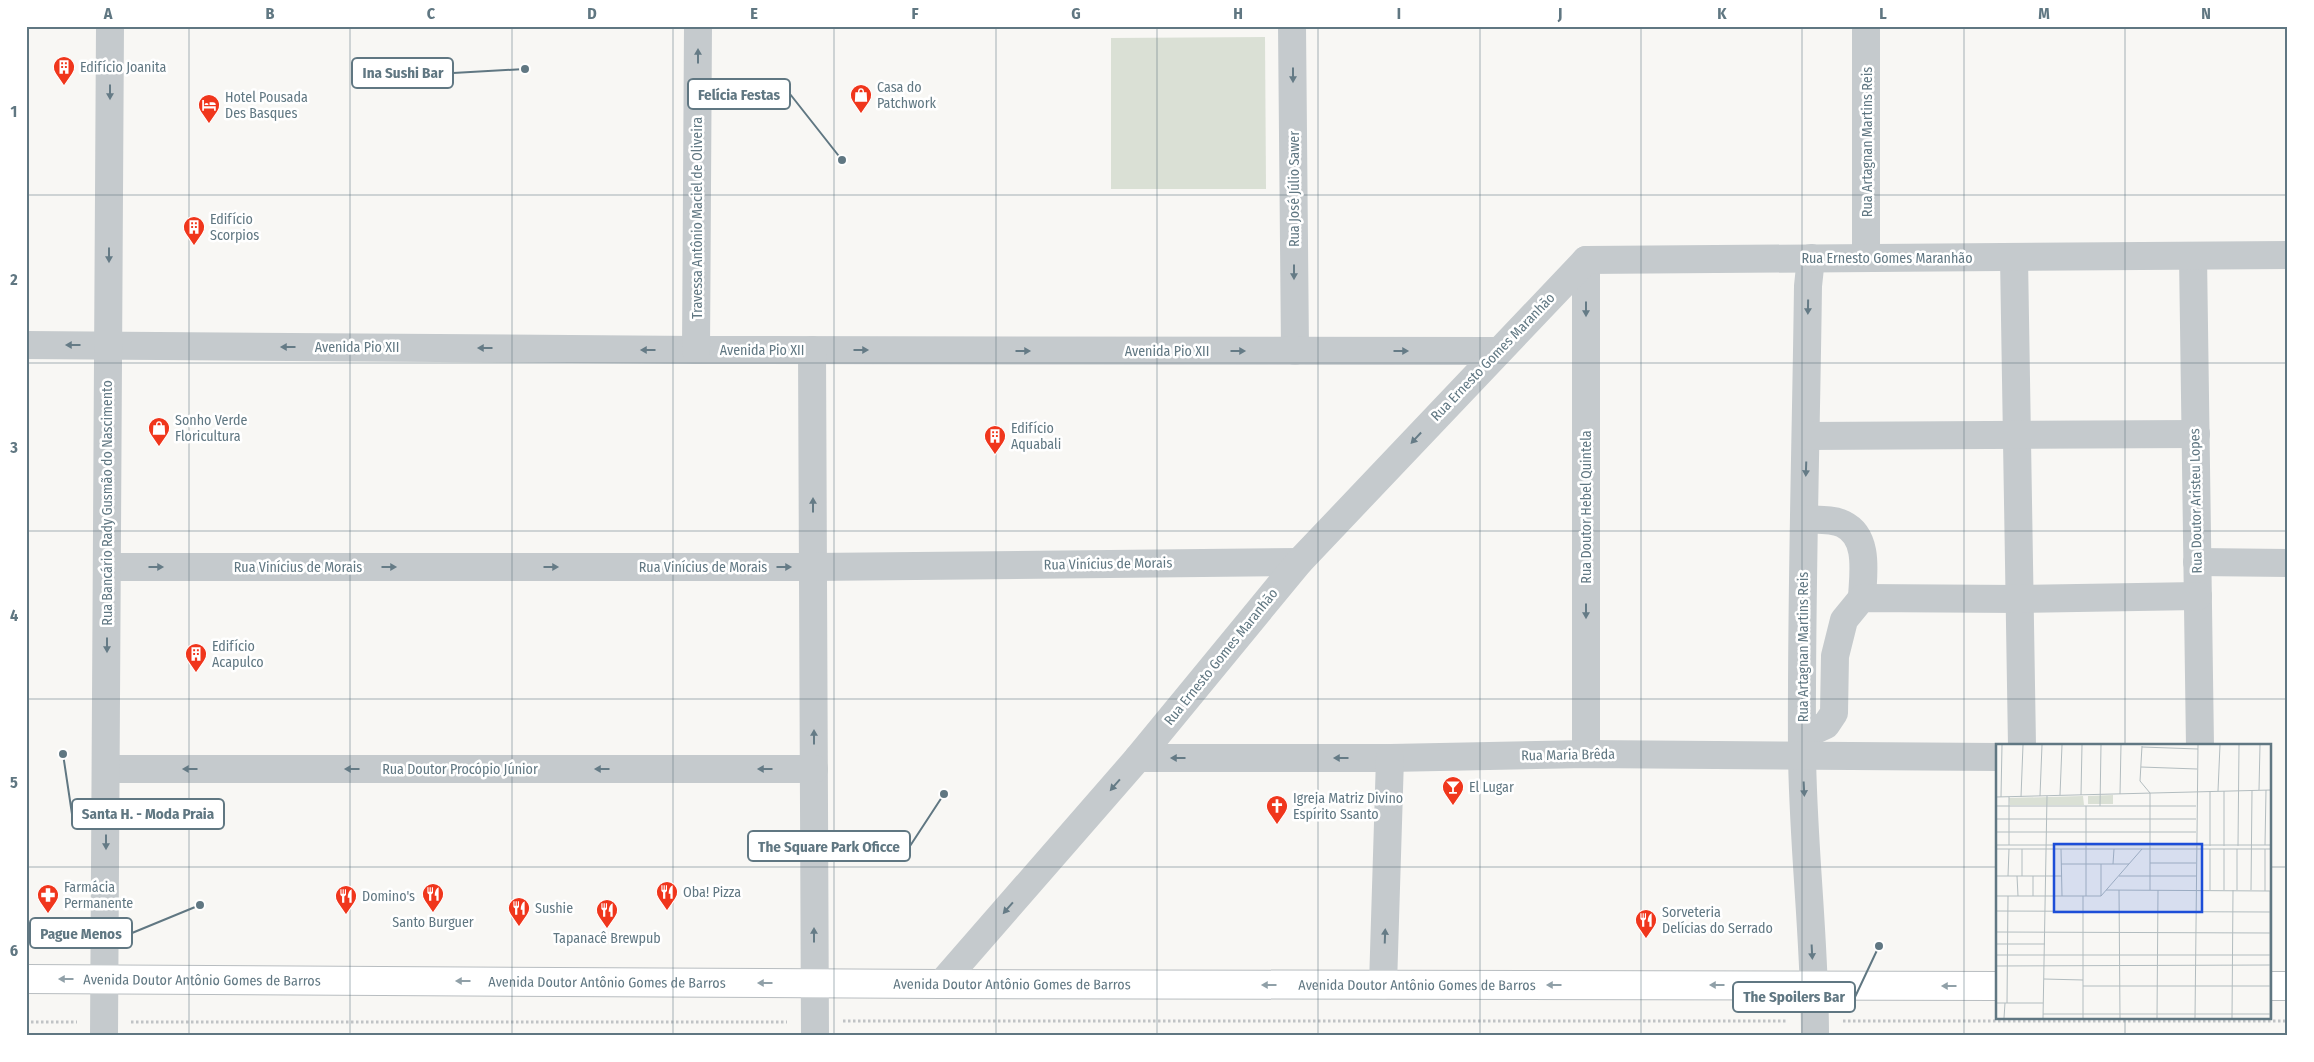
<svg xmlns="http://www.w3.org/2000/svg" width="2314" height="1062" font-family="'Fira Sans Condensed',sans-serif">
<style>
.green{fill:#dae0d5}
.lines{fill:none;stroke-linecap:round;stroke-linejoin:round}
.major-casing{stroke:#b8bdc0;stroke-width:30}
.path{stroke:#c0c3c5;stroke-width:3;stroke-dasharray:2.5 2.5;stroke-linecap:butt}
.minor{stroke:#c5cacd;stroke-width:28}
.major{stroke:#fff;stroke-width:28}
.oneway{fill:#657b86}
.oneway2{fill:#90a0a8}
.grid{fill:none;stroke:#607782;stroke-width:1;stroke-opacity:0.55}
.labels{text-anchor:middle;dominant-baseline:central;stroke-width:5;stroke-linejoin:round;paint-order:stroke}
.poi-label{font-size:14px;fill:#607782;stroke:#fff;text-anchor:start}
.street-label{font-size:14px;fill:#607782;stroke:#fff}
.inset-road{fill:none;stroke:#b2bcbf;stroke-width:1}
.view{fill:#1d4ed8;fill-opacity:0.15;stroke:#1d4ed8;stroke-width:2.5}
.inset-edge{fill:none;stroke:#607782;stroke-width:2.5}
.leader{fill:none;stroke:#607782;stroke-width:2}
.callout-dot{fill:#607782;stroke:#fff;stroke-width:2}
.callout{fill:#fff;stroke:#607782;stroke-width:2}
.callout-label{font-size:15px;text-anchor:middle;font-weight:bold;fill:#607782}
.neatline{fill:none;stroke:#607782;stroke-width:2}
.grid-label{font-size:16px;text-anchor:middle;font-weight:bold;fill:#607782}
</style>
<rect width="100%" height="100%" fill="#f8f7f4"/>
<polygon class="green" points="1265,37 1266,189 1111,189 1111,38"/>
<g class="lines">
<g class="major-casing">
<g id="major">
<path id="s1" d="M26,979L941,984L1998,986"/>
<polyline points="2270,986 2288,986"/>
</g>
</g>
<g class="path">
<polyline points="843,1021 1787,1021"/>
<polyline points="1843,1021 2288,1021"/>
<polyline points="26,1022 77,1022"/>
<polyline points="131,1022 787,1022"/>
</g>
<g class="minor">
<polyline points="1292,26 1295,351"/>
<polyline points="2193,256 2200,746"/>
<polyline points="2014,257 2022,746"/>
<path d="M1811,258L1808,286C1806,442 1801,597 1802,753C1803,848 1815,941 1815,1036"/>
<polyline points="1866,258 1866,26"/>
<polyline points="1586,260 1586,754"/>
<polyline points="26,345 696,350 1497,351"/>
<polyline points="696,350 698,26"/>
<polyline points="812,350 815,1036"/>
<polyline points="1807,436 2196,434"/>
<path d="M1804,519C1815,520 1833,519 1843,524C1870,537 1863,574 1862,598"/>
<polyline points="2197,562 2288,563"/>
<polyline points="107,567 813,567 1299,562"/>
<polyline points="1802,736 1826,725 1834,713 1835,656 1844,620 1862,598 2020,599 2198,596"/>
<polyline points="1138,758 1390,758 1586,754 1998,757"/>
<polyline points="106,769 814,769"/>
<polyline points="941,984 1138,758 1299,562 1586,260 2288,255"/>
<polyline points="1383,985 1390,758"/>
<polyline points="104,1036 110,26"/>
</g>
<use href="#major" class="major"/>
</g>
<defs><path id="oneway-solid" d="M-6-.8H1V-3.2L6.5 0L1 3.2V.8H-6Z" transform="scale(1.25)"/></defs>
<g class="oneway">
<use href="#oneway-solid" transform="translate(698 56) rotate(-90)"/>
<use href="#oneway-solid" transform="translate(1293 75) rotate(90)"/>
<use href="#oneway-solid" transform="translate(110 92) rotate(90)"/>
<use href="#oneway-solid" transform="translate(109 255) rotate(90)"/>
<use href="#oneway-solid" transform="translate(1294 272) rotate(90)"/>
<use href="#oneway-solid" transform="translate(1808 307) rotate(91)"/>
<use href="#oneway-solid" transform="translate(1586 309) rotate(90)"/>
<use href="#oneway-solid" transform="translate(73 345) rotate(-180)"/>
<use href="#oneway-solid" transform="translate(288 347) rotate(-180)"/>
<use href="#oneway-solid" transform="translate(485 348) rotate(-180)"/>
<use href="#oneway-solid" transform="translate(648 350) rotate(-180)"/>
<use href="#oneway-solid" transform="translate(861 350)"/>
<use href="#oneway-solid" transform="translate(1023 351)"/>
<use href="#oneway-solid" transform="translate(1238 351)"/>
<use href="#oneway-solid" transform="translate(1401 351)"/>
<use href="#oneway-solid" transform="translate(1416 438) rotate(133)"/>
<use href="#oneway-solid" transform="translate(1806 469) rotate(92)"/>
<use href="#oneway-solid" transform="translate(813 505) rotate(-90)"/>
<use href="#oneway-solid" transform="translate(156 567)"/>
<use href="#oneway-solid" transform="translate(389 567)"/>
<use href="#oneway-solid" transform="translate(551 567)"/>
<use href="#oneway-solid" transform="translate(784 567)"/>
<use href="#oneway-solid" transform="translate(1586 611) rotate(90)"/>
<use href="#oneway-solid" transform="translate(107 645) rotate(90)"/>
<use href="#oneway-solid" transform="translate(814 737) rotate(-90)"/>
<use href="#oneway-solid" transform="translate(1178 758) rotate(180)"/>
<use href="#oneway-solid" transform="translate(1341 758) rotate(180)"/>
<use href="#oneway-solid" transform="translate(190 769) rotate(180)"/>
<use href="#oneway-solid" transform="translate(352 769) rotate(180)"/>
<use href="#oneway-solid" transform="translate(602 769) rotate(180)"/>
<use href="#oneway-solid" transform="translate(765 769) rotate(180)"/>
<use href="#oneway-solid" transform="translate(1115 785) rotate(131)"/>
<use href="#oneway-solid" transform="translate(1804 789) rotate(87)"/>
<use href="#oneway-solid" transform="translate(106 842) rotate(90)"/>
<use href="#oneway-solid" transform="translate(1008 908) rotate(131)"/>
<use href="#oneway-solid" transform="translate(814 935) rotate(-90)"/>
<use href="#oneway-solid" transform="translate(1385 936) rotate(-88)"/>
<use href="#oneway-solid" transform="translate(1812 952) rotate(87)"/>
</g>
<g class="oneway2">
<use href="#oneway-solid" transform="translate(66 979) rotate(180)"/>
<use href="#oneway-solid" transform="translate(463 981) rotate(-180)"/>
<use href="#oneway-solid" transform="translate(765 983) rotate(-180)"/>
<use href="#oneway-solid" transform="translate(1269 985) rotate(-180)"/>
<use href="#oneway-solid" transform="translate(1554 985) rotate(-180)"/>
<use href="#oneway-solid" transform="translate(1717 985) rotate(-180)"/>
<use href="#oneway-solid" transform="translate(1949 986) rotate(-180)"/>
</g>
<path class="grid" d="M189,26V1036M350,26V1036M512,26V1036M673,26V1036M834,26V1036M996,26V1036M1157,26V1036M1318,26V1036M1480,26V1036M1641,26V1036M1802,26V1036M1964,26V1036M2125,26V746M26,195H2288M26,363H2288M26,531H2288M26,699H2288M26,867H1998M2270,867H2288M2125,1018V1036"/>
<defs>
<g id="building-pin" transform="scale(1.125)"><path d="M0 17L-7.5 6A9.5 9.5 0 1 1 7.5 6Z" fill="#f0361c" stroke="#fff"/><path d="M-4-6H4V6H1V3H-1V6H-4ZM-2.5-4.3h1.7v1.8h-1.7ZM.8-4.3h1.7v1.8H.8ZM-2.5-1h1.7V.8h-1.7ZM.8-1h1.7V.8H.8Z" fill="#fff"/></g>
<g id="shop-pin" transform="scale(1.125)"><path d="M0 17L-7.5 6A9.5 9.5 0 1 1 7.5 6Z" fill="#f0361c" stroke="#fff"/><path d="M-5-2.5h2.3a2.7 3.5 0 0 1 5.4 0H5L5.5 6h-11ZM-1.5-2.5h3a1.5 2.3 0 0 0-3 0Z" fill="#fff"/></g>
<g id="hotel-pin" transform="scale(1.125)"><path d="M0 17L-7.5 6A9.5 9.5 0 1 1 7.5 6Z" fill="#f0361c" stroke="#fff"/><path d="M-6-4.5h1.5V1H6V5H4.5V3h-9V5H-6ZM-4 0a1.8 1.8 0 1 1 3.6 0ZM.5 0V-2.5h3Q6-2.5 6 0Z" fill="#fff"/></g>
<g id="bar-pin" transform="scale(1.125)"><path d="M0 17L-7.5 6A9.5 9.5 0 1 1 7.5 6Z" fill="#f0361c" stroke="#fff"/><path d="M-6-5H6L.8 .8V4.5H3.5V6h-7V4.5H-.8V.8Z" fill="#fff"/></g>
<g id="church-pin" transform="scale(1.125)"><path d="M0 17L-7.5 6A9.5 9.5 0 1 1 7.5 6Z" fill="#f0361c" stroke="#fff"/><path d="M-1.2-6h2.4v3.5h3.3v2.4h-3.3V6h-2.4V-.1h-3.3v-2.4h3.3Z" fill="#fff"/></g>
<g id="restaurant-pin" transform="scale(1.125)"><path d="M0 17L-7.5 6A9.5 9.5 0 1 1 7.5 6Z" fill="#f0361c" stroke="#fff"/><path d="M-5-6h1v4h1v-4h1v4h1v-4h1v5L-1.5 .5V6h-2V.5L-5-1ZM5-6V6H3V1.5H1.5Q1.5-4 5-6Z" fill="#fff"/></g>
<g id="pharmacy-pin" transform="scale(1.125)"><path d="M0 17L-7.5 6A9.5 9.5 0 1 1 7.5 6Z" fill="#f0361c" stroke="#fff"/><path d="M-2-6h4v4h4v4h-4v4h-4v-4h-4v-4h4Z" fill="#fff"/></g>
</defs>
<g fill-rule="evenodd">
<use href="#building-pin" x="64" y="67"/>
<use href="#shop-pin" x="861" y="95"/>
<use href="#hotel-pin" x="209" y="105"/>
<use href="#building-pin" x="194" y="227"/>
<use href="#shop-pin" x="159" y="428"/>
<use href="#building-pin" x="995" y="436"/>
<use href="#building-pin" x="196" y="654"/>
<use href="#bar-pin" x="1453" y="787"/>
<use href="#church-pin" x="1277" y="806"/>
<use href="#restaurant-pin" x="667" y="892"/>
<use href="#restaurant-pin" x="433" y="894"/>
<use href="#pharmacy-pin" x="48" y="895"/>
<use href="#restaurant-pin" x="346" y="896"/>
<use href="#restaurant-pin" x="519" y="908"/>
<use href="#restaurant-pin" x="607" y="910"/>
<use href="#restaurant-pin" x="1646" y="920"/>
</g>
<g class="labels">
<g class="poi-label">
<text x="80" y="67">Edifício Joanita</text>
<text x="877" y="87">Casa do<tspan x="877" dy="16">Patchwork</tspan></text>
<text x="225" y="97">Hotel Pousada<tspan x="225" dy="16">Des Basques</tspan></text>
<text x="210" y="219">Edifício<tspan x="210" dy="16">Scorpios</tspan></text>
<text x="175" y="420">Sonho Verde<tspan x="175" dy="16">Floricultura</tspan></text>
<text x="1011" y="428">Edifício<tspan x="1011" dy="16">Aquabali</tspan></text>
<text x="212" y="646">Edifício<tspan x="212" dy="16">Acapulco</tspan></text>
<text x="1469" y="787">El Lugar</text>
<text x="1293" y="798">Igreja Matriz Divino<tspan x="1293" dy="16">Espírito Ssanto</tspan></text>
<text x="64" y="887">Farmácia<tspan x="64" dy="16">Permanente</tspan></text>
<text x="683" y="892">Oba! Pizza</text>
<text x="362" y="896">Domino's</text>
<text x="535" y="908">Sushie</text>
<text x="1662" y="912">Sorveteria<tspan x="1662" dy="16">Delícias do Serrado</tspan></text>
<text x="433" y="922" text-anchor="middle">Santo Burguer</text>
<text x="607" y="938" text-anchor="middle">Tapanacê Brewpub</text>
</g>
<g class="street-label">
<text transform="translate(1867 142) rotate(-90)">Rua Artagnan Martins Reis</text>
<text transform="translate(1294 189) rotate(-90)">Rua José Júlio Sawer</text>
<text transform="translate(697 218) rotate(-90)">Travessa Antônio Maciel de Oliveira</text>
<text x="1887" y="258">Rua Ernesto Gomes Maranhão</text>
<text x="357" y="347">Avenida Pio XII</text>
<text x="762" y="350">Avenida Pio XII</text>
<text x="1167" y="351">Avenida Pio XII</text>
<text transform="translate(1493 357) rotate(-46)">Rua Ernesto Gomes Maranhão</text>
<text transform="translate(2196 501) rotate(-91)">Rua Doutor Aristeu Lopes</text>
<text transform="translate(107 503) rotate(-90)">Rua Bancário Rady Gusmão do Nascimento</text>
<text transform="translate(1586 507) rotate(-90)">Rua Doutor Hebel Quintela</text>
<text transform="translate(1108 564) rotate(-1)">Rua Vinícius de Morais</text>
<text x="298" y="567">Rua Vinícius de Morais</text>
<text x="703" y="567">Rua Vinícius de Morais</text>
<text transform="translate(1803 647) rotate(-90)">Rua Artagnan Martins Reis</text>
<text transform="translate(1221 657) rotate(-51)">Rua Ernesto Gomes Maranhão</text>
<text transform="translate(1568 755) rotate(-1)">Rua Maria Brêda</text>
<text x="460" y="769">Rua Doutor Procópio Júnior</text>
<text stroke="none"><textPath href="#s1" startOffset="176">Avenida Doutor Antônio Gomes de Barros</textPath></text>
<text stroke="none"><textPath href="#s1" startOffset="581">Avenida Doutor Antônio Gomes de Barros</textPath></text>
<text stroke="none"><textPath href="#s1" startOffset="986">Avenida Doutor Antônio Gomes de Barros</textPath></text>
<text stroke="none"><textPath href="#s1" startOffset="1391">Avenida Doutor Antônio Gomes de Barros</textPath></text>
</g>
</g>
<g transform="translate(1996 744)">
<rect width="275" height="275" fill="#f8f7f4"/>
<path d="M117,51V60H92V52ZM87,52L88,61H14L13,54Z" fill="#dae0d5"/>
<path class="inset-road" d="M146,2L144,37L154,49M146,3L202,5M145,23L201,25M263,46L264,1M214,47V102M222,47L224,1M154,49V146M124,50L125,1M64,51L66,1M85,51L86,1M44,52L46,1M0,53L275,46M5,53L6,1M13,53V101M25,53L27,1M0,62H200M104,62L105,1M0,75H200M0,88H200M0,101H275M269,101L270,46M228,102V47M242,102L243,1M0,105H275M65,105L66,152M214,105V146M228,105V146M154,119H200M65,120H133M105,120V152M117,120L118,105M0,132H66M12,132L13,105M21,132L22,152M26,132V105M123,132H200M110,146L275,147M123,146L124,274M241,146V105M255,146L256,46M269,147V105M0,152H105L146,105M37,152V132M90,152V62M0,167L275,168M0,188L275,189M0,200H49M0,211H275M0,222L275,221M48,235L87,236M87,242H275M0,259H47M11,259L12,152M47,270H275M8,274L9,259M47,274L51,52M87,274V152M161,274L162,146M199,274L202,1M236,274L237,146M274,274V147"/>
<path class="view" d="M58,100H206V168H58Z"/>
<rect width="275" height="275" class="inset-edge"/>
</g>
<path class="leader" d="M525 69L453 73M842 160L790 94M63 754L72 814M944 794L910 846M200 905L132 933M1879 946L1855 997"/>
<g class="callout-dot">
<circle cx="525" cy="69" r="5"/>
<circle cx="842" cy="160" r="5"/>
<circle cx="63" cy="754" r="5"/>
<circle cx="944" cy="794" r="5"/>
<circle cx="200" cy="905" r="5"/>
<circle cx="1879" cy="946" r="5"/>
</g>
<g class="callout">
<rect x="352" y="58" width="101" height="30" rx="5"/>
<rect x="688" y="79" width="102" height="30" rx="5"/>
<rect x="72" y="799" width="152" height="30" rx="5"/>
<rect x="748" y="831" width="162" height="30" rx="5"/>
<rect x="30" y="918" width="102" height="30" rx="5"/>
<rect x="1733" y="982" width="122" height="30" rx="5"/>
</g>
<g class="callout-label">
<text x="403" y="78">Ina Sushi Bar</text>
<text x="739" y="100">Felícia Festas</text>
<text x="148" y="819">Santa H. - Moda Praia</text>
<text x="829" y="852">The Square Park Oficce</text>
<text x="81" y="939">Pague Menos</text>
<text x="1794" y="1002">The Spoilers Bar</text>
</g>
<rect width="2314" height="1062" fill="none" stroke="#ffffff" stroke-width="55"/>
<rect x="28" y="28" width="2258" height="1006" class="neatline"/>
<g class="grid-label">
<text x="108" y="19">A</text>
<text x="270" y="19">B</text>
<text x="431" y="19">C</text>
<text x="592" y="19">D</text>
<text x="754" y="19">E</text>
<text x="915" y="19">F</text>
<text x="1076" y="19">G</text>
<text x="1238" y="19">H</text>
<text x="1399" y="19">I</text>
<text x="1560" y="19">J</text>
<text x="1722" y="19">K</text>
<text x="1883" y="19">L</text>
<text x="2044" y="19">M</text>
<text x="2206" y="19">N</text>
<text x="14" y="117">1</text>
<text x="14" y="285">2</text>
<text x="14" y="453">3</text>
<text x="14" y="621">4</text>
<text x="14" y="788">5</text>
<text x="14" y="956">6</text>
</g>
</svg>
